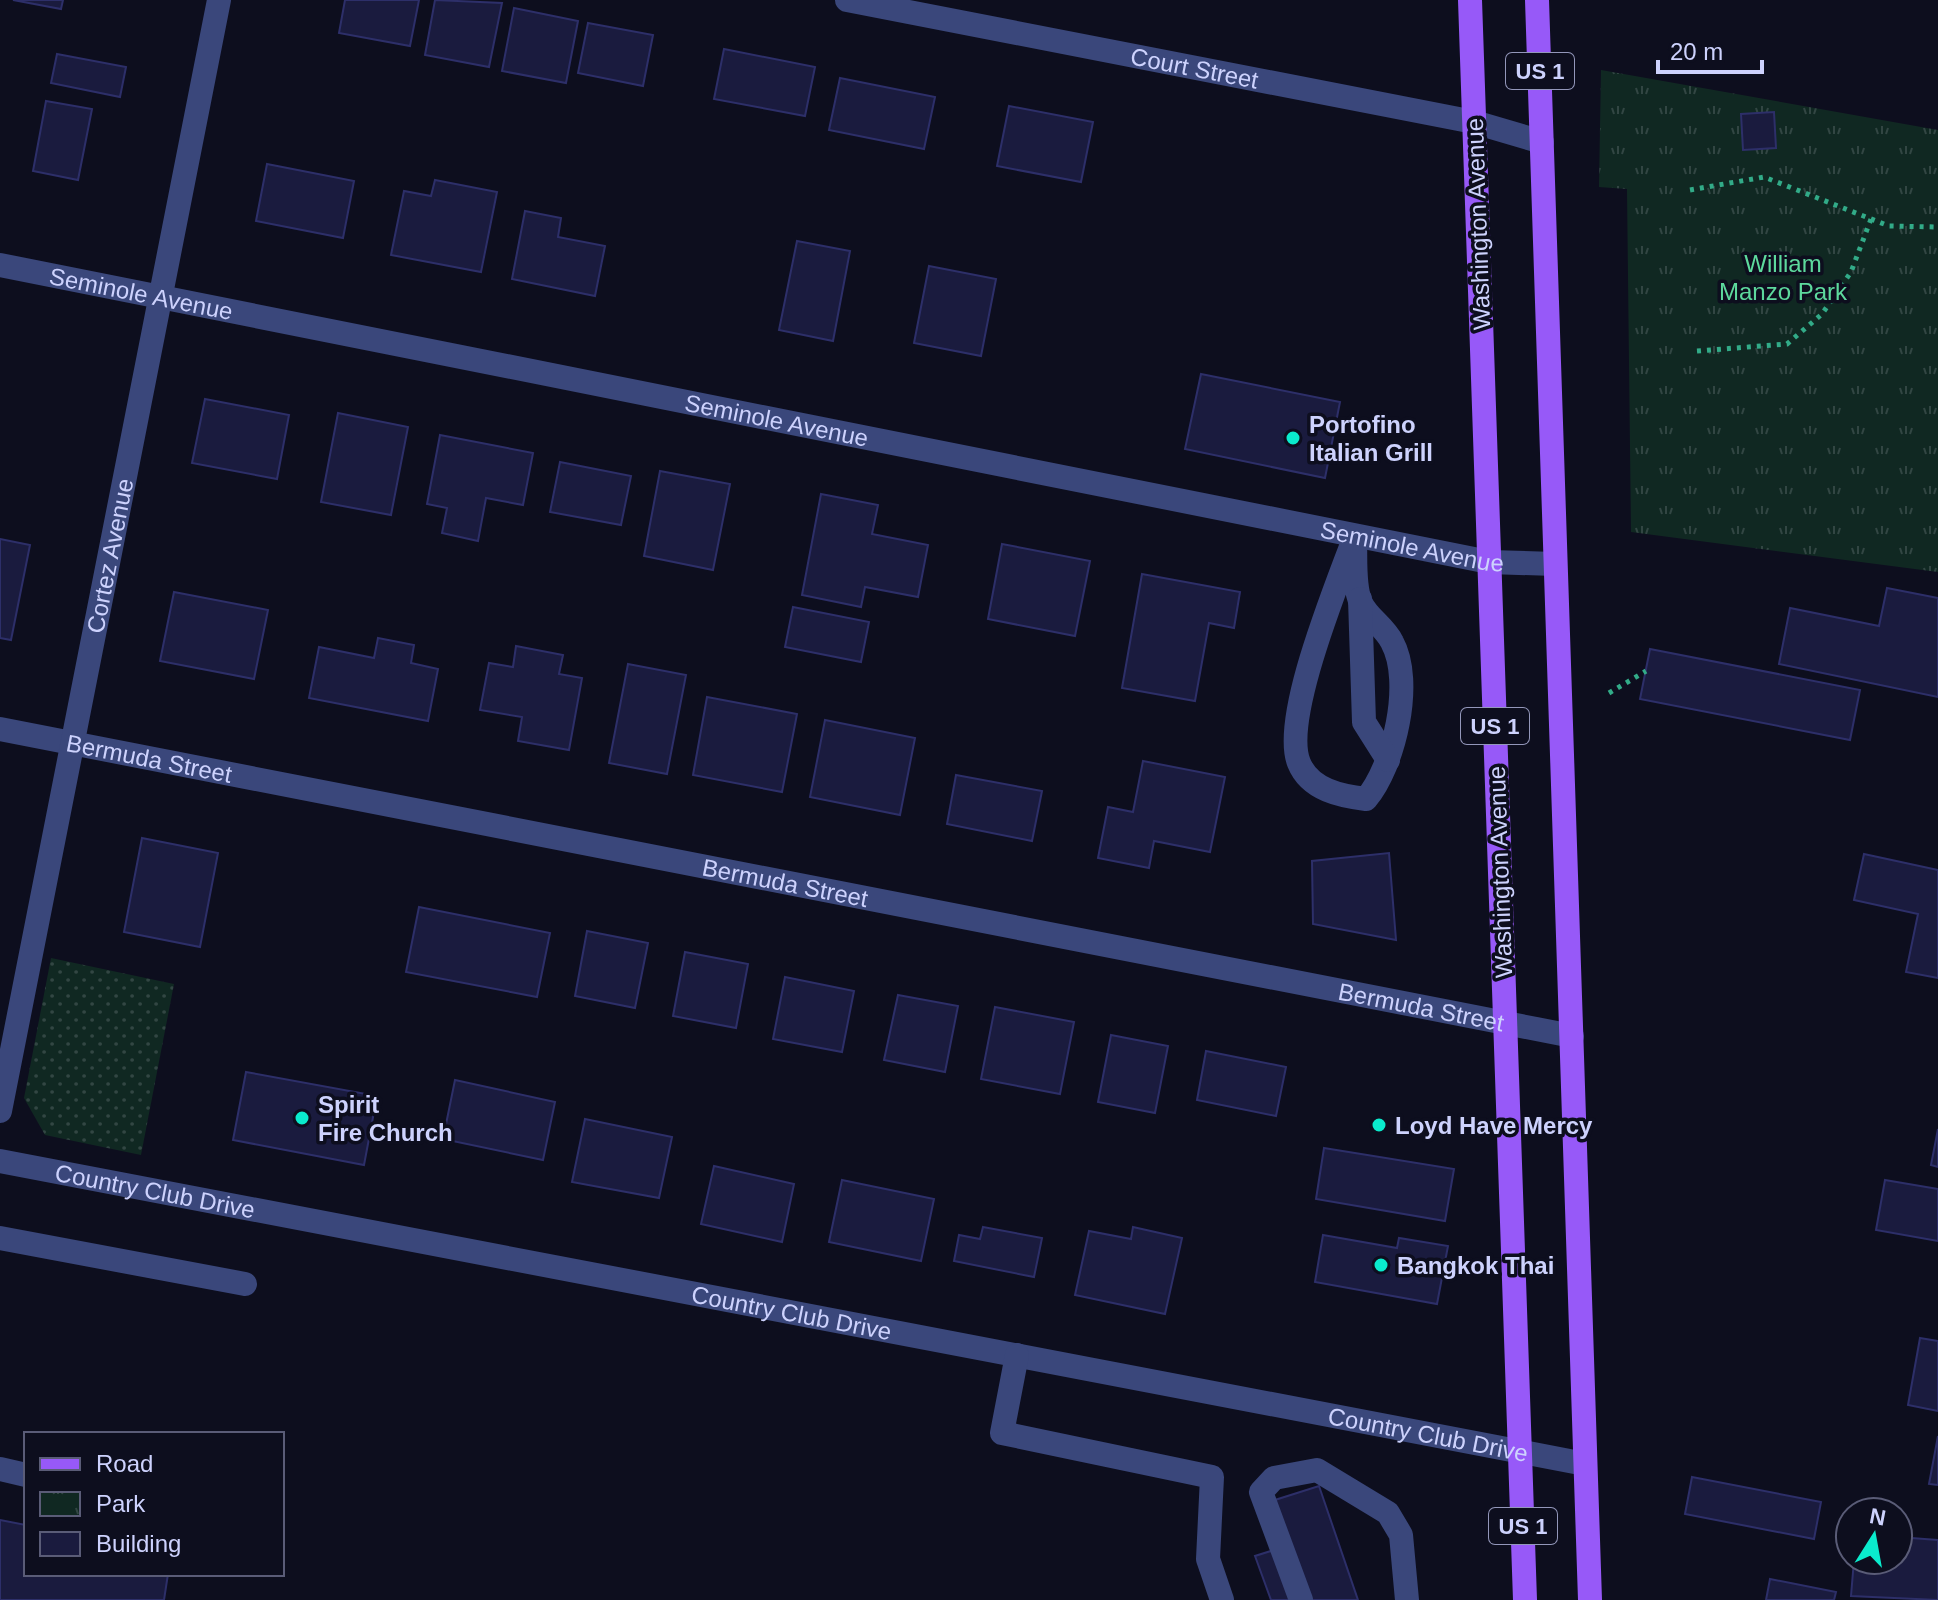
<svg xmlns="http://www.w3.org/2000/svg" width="1938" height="1600" font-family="Helvetica,sans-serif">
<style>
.grass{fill:url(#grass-dots)}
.park{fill:url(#park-tufts)}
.building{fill:#1a1b3e;stroke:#2d2f69;stroke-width:2}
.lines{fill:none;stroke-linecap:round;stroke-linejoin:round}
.path{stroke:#32ab88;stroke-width:5;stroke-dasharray:4 6;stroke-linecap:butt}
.minor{stroke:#3a477b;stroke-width:24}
.major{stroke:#9759f8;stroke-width:24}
.poi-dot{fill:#0aebcd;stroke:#0d0e1e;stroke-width:3}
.labels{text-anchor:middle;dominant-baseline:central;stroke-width:7;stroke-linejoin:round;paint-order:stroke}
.shield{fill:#0d0e1e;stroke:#9397ba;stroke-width:2}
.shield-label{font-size:22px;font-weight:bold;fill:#cdd2fd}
.street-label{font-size:24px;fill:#cdd2fd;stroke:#0d0e1e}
.park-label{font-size:24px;fill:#5dd99d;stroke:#0d0e1e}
.poi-label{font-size:24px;font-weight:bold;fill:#cdd2fd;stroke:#0d0e1e;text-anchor:start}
</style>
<defs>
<pattern id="grass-dots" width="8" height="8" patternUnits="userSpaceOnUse" patternTransform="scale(2)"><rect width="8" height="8" fill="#102822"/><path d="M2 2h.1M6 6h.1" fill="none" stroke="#324643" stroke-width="1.8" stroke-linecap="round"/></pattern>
<pattern id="park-tufts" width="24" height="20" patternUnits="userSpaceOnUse" patternTransform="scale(2)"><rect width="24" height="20" fill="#102822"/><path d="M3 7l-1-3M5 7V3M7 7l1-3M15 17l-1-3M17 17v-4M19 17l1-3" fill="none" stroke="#324643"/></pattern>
</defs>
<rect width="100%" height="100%" fill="#0d0e1e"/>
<polygon class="grass" points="51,958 174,984 141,1155 45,1135 24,1098"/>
<polygon class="park" points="1601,70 1938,130 1938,572 1631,532 1627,189 1599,187"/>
<g class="building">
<polygon points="13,0 63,0 61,9"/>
<polygon points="345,0 419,0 410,46 339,33"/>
<polygon points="435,0 502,3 489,67 425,55"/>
<polygon points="514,8 578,21 566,83 502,71"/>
<polygon points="588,23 653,35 643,86 578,73"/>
<polygon points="724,49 815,67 805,116 714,99"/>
<polygon points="57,54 126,67 120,97 51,83"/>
<polygon points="840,78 935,97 924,149 829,130"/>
<polygon points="46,101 92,109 78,180 33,171"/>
<polygon points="1009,106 1093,122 1081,182 997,166"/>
<polygon points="1774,112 1776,148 1743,150 1741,114"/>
<polygon points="267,164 354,181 343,238 256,221"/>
<polygon points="435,180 497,192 481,272 391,255 404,191 431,196"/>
<polygon points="525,211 561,218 558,237 605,246 595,296 512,279"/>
<polygon points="797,241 850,251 833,341 779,330"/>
<polygon points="929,266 996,279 981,356 914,343"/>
<polygon points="1201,374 1340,402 1325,478 1185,449"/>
<polygon points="205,399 289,415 277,479 192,463"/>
<polygon points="338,413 408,427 391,515 321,502"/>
<polygon points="440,435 533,453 523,505 486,498 478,541 442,533 447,508 427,504"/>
<polygon points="560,462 631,476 621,525 550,512"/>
<polygon points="660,471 730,484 713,570 644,556"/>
<polygon points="821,494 878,505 872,534 928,545 918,597 865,587 861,607 802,595"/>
<polygon points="0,539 30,545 11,640 0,638"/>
<polygon points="1002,544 1090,561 1075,636 988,619"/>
<polygon points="1142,574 1240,592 1234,628 1209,623 1195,701 1122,688"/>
<polygon points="1887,588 1938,598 1938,697 1779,664 1790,608 1879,626"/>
<polygon points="174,592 268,610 254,679 160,661"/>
<polygon points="793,607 869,622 861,662 785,647"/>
<polygon points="378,638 414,645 411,663 438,669 428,721 309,698 319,647 374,658"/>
<polygon points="516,646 563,655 559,674 582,678 569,750 518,741 522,717 480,710 489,663 513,667"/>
<polygon points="1650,649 1860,690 1850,740 1640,699"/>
<polygon points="628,664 686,675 667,774 609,763"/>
<polygon points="707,697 797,714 782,792 693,775"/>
<polygon points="825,720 915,738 900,815 810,797"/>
<polygon points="1143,761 1225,777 1210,852 1154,841 1149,868 1098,858 1108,807 1133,812"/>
<polygon points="956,775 1042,791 1032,841 947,824"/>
<polygon points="142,838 218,853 200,947 124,932"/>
<polygon points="1389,853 1396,940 1313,924 1312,861"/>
<polygon points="1864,854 1938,870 1938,978 1906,972 1918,914 1854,900"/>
<polygon points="419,907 550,933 537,997 406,972"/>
<polygon points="587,931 648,943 635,1008 575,996"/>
<polygon points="685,952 748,964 736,1028 673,1016"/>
<polygon points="785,977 854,991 842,1052 773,1039"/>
<polygon points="898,995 958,1006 945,1072 884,1060"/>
<polygon points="995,1007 1074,1022 1060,1094 981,1079"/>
<polygon points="1111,1035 1168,1046 1155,1113 1098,1102"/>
<polygon points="1206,1051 1286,1067 1276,1116 1197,1100"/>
<polygon points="246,1072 377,1096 364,1165 233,1140"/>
<polygon points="455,1080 555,1102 543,1160 443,1139"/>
<polygon points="585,1119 672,1137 659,1198 572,1182"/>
<polygon points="1938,1129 1938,1167 1931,1165"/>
<polygon points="1324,1148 1454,1169 1445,1221 1316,1199"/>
<polygon points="714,1166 794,1184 782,1242 701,1224"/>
<polygon points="842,1180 934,1199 921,1261 829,1242"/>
<polygon points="1885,1180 1938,1189 1938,1241 1876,1230"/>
<polygon points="983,1227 1042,1238 1034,1277 954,1261 959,1235 980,1239"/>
<polygon points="1133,1227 1182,1238 1165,1314 1075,1295 1089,1231 1131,1239"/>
<polygon points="1323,1235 1397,1248 1399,1238 1448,1246 1437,1304 1315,1282"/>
<polygon points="1920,1338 1938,1341 1938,1411 1908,1405"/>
<polygon points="1938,1436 1938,1485 1929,1484"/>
<polygon points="1692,1477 1821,1502 1814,1539 1685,1514"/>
<polygon points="1319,1486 1358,1600 1271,1600 1255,1556 1290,1545 1275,1500"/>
<polygon points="0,1520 26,1525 26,1574 168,1574 164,1600 0,1600"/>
<polygon points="1898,1537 1938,1540 1938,1600 1851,1596 1854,1560 1898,1560"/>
<polygon points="1770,1579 1836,1592 1834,1600 1766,1600"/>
</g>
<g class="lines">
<g class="path">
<polyline points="1690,190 1764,177 1889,226 1938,227"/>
<polyline points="1697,351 1787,344 1822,314 1851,272 1871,219"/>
<polyline points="1609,693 1646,671"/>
</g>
<g class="minor">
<path id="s1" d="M847,0L1474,122L1542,142"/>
<path id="s2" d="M0,265L1489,562L1555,564"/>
<path d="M1355,536C1356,555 1353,587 1361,603C1368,618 1385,627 1392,642C1414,682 1394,766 1366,799C1341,796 1310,790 1299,763C1281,719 1338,583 1355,536Z"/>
<polyline points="1360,599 1364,722 1388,760"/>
<path id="s3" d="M0,729L1572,1036"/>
<path id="s4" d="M0,1111L219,0"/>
<path id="s5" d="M0,1161L1585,1464"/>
<polyline points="0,1238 245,1284"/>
<polyline points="1017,1355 1002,1433 1212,1477 1208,1559 1222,1600"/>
<polyline points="0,1469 26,1475"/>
<polyline points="1301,1600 1261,1492 1274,1478 1317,1470 1388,1513 1401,1535 1407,1600"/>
</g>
<g class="major">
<polyline points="1470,0 1525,1600"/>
<polyline points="1537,0 1590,1600"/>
</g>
</g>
<g class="poi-dot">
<circle cx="1293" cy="438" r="8"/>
<circle cx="302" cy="1118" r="8"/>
<circle cx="1379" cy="1125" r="8"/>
<circle cx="1381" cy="1265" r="8"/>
</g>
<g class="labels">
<g class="shield">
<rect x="1506" y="53" width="68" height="36" rx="6"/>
<rect x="1461" y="708" width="68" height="36" rx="6"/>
<rect x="1489" y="1508" width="68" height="36" rx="6"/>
</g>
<g class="shield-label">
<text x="1540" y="71">US 1</text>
<text x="1495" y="726">US 1</text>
<text x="1523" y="1526">US 1</text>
</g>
<g class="street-label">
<text stroke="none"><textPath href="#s1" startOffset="354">Court Street</textPath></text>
<text transform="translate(1478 224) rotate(-92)">Washington Avenue</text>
<text stroke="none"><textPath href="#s2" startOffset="144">Seminole Avenue</textPath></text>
<text stroke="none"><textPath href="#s2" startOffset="792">Seminole Avenue</textPath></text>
<text stroke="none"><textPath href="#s2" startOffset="1440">Seminole Avenue</textPath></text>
<text stroke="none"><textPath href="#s4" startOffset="566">Cortez Avenue</textPath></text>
<text stroke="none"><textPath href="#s3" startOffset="152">Bermuda Street</textPath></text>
<text transform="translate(1500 872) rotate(-92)">Washington Avenue</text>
<text stroke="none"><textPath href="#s3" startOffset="800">Bermuda Street</textPath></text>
<text stroke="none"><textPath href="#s3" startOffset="1448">Bermuda Street</textPath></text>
<text stroke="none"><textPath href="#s5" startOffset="158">Country Club Drive</textPath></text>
<text stroke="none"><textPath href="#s5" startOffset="806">Country Club Drive</textPath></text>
<text stroke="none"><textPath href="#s5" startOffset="1454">Country Club Drive</textPath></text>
</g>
<g class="park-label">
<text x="1783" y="263">William<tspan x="1783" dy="28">Manzo Park</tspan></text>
</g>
<g class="poi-label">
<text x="1309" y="424">Portofino<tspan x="1309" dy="28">Italian Grill</tspan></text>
<text x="318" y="1104">Spirit<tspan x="318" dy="28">Fire Church</tspan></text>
<text x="1395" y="1125">Loyd Have Mercy</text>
<text x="1397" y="1265">Bangkok Thai</text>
</g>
</g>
<rect x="24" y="1432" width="260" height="144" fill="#0d0e1e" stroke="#5a5c77" stroke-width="2"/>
<rect x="40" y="1458" width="40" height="12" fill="#9759f8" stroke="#5a5c77" stroke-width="2"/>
<text x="96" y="1472" font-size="24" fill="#cdd2fd">Road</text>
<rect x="40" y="1492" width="40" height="24" fill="url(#park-tufts)" stroke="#5a5c77" stroke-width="2"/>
<text x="96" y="1512" font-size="24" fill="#cdd2fd">Park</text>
<rect x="40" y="1532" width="40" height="24" fill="#1a1b3e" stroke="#5a5c77" stroke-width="2"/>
<text x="96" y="1552" font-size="24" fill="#cdd2fd">Building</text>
<g transform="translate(1874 1536) rotate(11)"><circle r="38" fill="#0d0e1e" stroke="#5a5c77" stroke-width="2"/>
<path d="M0-6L14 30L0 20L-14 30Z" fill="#0aebcd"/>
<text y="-12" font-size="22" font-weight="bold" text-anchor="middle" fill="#cdd2fd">N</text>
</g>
<path d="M1658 60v12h104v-12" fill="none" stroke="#cdd2fd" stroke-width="4"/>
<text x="1670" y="60" font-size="24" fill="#cdd2fd" stroke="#0d0e1e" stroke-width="6" paint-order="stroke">20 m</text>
</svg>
